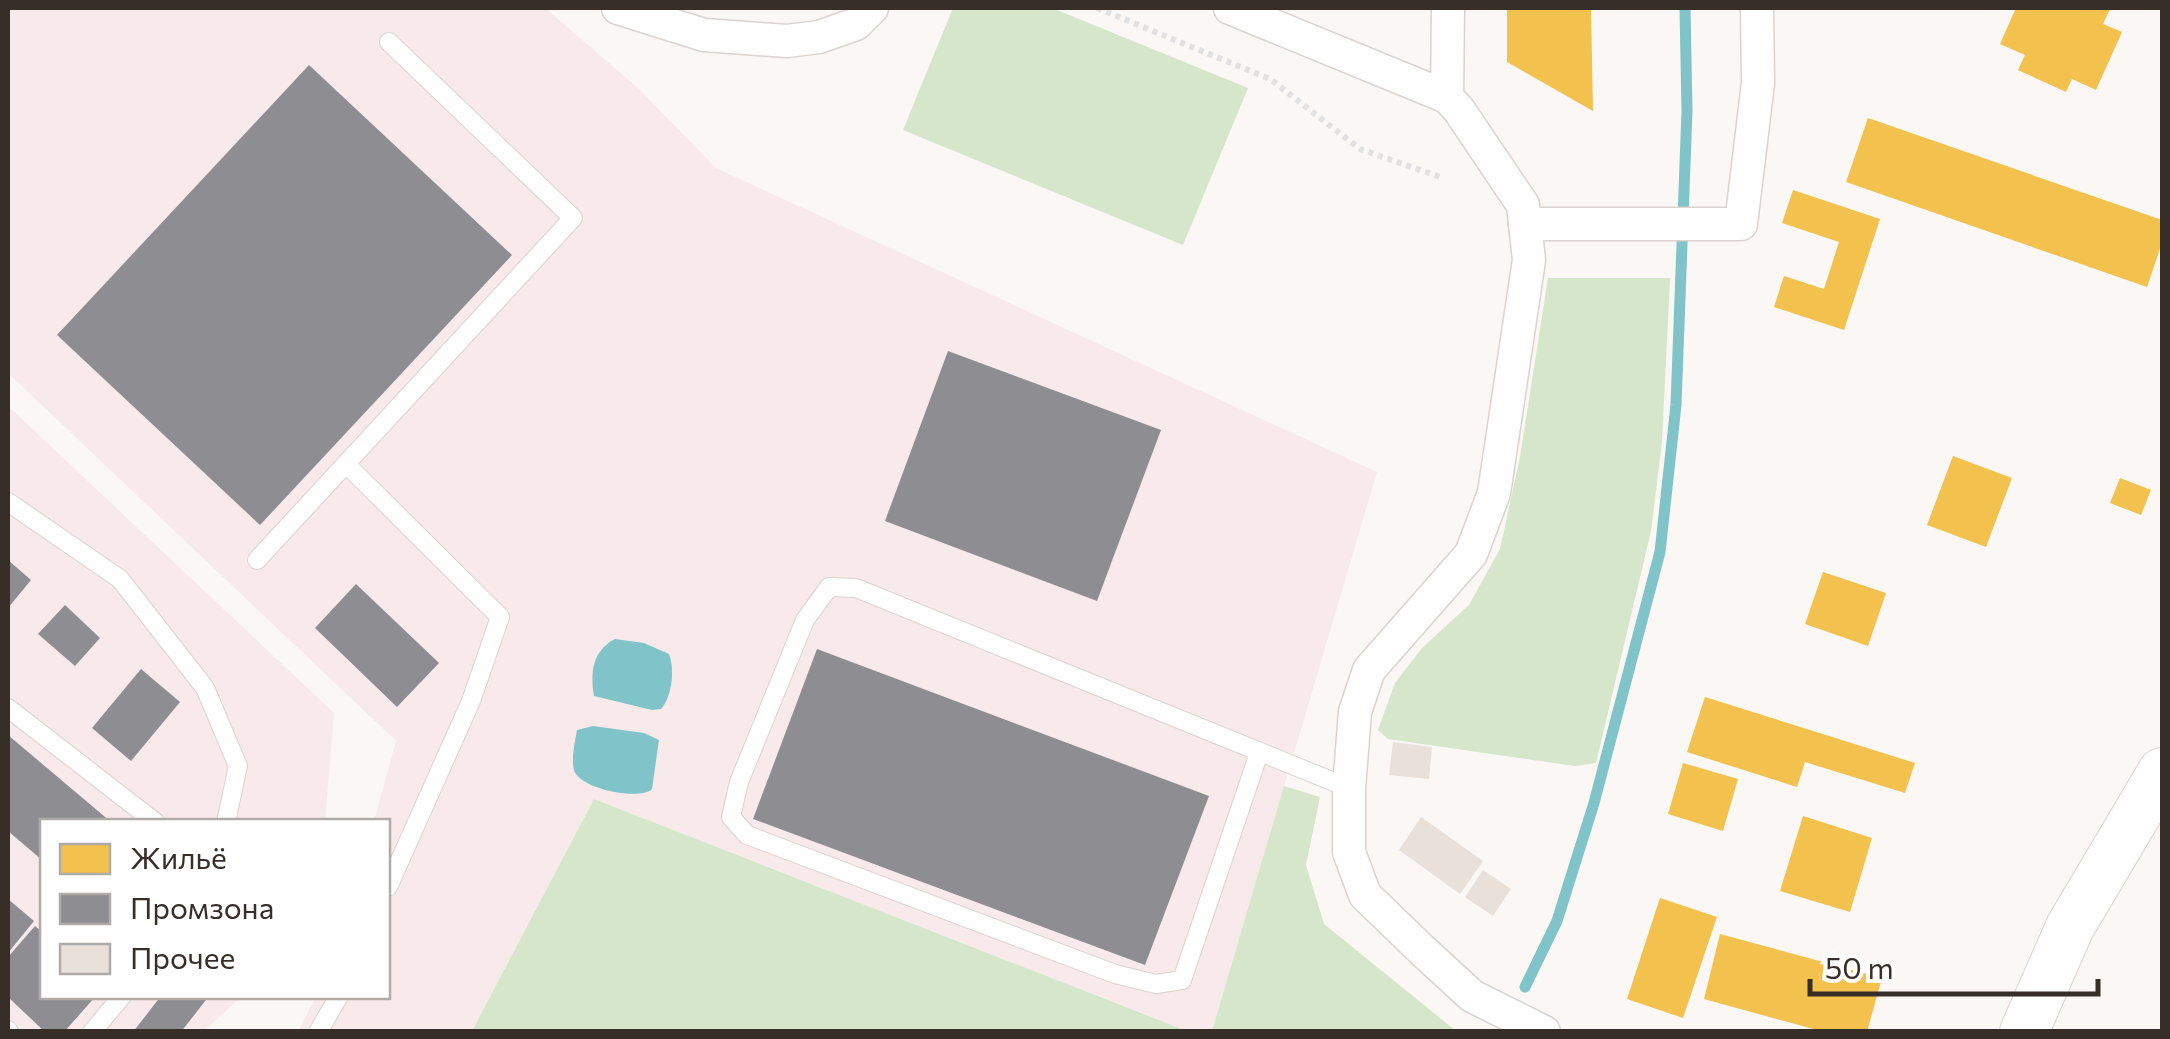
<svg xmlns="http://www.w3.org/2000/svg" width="2170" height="1039" font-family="Commissioner,sans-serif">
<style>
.industrial{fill:#f8eaea}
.green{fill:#d5e6ca}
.water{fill:#80c3c9}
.homes{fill:#f2c14e}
.industry{fill:#8d8d92}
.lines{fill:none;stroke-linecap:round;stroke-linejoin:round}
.stream{stroke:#80c3c9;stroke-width:11}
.building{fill:#e9e0da}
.service-casing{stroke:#dad3d0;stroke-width:20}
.minor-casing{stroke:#dad3d0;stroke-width:35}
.secondary-casing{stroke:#dad3d0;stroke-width:50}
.path{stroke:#e2e1e1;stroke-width:6;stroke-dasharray:5 5;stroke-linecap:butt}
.service{stroke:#fefefe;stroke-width:18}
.minor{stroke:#fefefe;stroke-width:32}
.secondary{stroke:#fefefe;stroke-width:48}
</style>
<rect width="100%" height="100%" fill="#faf7f5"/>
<g class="industrial">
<polygon points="8,8 545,8 638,88 716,168 1377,472 1212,1031 1187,1031 594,799 472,1031 298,1031 316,997 388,996 388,822 374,821 396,741 8,373"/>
<polygon points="8,406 334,713 325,821 42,822 42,996 241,997 204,1031 8,1031"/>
</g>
<g class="green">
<polygon points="953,8 1052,8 1248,88 1183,245 903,130"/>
<polygon points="1548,278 1670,278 1662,442 1651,531 1596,763 1575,766 1388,739 1378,730 1395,683 1422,648 1469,605 1500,549 1520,457"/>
<polygon points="1284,786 1320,797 1306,865 1324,924 1456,1031 1212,1031"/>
<polygon points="594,799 1187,1031 472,1031"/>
</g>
<g class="water">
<path d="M615,639L644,643L669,654C675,669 672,697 661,709L652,710L594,696C590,673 592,651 615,639Z"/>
<path d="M593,726L644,733L659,740L652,789C640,801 579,789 574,770C571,759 575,742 577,730Z"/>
</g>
<g class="homes">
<polygon points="1507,8 1591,8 1593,111 1507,62"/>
<polygon points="2016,8 2043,10 2044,8 2110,9 2103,24 2122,32 2096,90 2072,79 2066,92 2018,70 2025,55 2000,44"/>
<polygon points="1868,118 2162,220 2162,243 2147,287 1846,182"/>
<polygon points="1793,190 1880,219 1844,330 1774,307 1784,276 1824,289 1839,242 1782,223"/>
<polygon points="1953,456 2012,478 1986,547 1927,525"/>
<polygon points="2120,478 2151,490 2141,515 2110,503"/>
<polygon points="1823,572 1886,593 1868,646 1805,624"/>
<polygon points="1705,697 1915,763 1905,793 1805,762 1797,787 1687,752"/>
<polygon points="1683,763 1738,779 1723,831 1668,814"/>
<polygon points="1803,816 1872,838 1850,912 1780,891"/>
<polygon points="1660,898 1717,917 1683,1018 1627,999"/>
<polygon points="1720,934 1882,978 1867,1032 1824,1032 1704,999"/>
</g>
<g class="industry">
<polygon points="309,65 512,255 260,525 57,335"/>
<polygon points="948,351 1161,430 1097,601 885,521"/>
<polygon points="8,560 31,580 8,608"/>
<polygon points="356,584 439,663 397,707 315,628"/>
<polygon points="65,605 100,638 75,666 38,634"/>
<polygon points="817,649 1209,796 1145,965 753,819"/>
<polygon points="141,669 180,702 131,761 92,728"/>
<polygon points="8,735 111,822 42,822 42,860 8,831"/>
<polygon points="8,899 34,921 8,953"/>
<polygon points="35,926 42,932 42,996 96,996 64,1032 45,1032 8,997 8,957"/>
<polygon points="161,996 209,996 181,1032 133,1032"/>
</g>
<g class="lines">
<polyline class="stream" points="1525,987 1557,921 1594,803 1660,552 1676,405 1687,111 1685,8"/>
</g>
<g class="building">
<polygon points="1393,742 1432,747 1429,779 1389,775"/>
<polygon points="1421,817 1483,861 1460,894 1399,850"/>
<polygon points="1483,870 1511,889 1493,916 1465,897"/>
</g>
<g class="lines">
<g class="service-casing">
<g id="service">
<polyline points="347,465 500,617 471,701 388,887"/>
<polyline points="8,502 120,579 205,688 238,766 226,822"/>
<polyline points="257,560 573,218 389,42"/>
<polyline points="8,708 155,822"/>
<polyline points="1259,753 1182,980 1156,984 1115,974 747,835 731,817 739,782 805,620 829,587 856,588 1349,788"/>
<polyline points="8,1030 9,1032"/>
<polyline points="92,1032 122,996"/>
<polyline points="318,1032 339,996"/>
</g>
</g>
<g class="minor-casing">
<g id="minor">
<polyline points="618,8 704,35 787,41 819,37 856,24 872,8"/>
<polyline points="1230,8 1447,97 1459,110 1523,205 1529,260 1494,493 1471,554 1369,670 1355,712 1349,788 1349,852 1365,895 1422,950 1472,996 1544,1032"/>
<polyline points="1447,97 1448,8"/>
<polyline points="1525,224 1741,224 1758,83 1757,8"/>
</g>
</g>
<g class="secondary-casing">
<polyline id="secondary" points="2024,1032 2070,927 2162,772"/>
</g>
<polyline class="path" points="1097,8 1270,79 1360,149 1440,177"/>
<use href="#service" class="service"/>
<use href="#minor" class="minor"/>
<use href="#secondary" class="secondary"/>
</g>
<rect width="2170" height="1039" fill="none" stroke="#382e28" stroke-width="20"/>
<rect x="40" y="819" width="350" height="180" fill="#ffffff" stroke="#afaba9" stroke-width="2.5"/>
<rect x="60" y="844" width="50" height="30" fill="#f2c14e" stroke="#afaba9" stroke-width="2.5"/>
<text x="130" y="869" font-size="30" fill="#382e28">Жильё</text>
<rect x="60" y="894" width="50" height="30" fill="#8d8d92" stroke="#afaba9" stroke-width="2.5"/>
<text x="130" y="919" font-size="30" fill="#382e28">Промзона</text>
<rect x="60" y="944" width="50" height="30" fill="#e9e0da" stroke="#afaba9" stroke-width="2.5"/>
<text x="130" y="969" font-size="30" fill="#382e28">Прочее</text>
<path d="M1810 979v15h288v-15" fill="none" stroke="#382e28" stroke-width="5"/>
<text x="1825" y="979" font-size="30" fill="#382e28" stroke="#ffffff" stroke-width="8" paint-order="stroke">50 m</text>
</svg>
